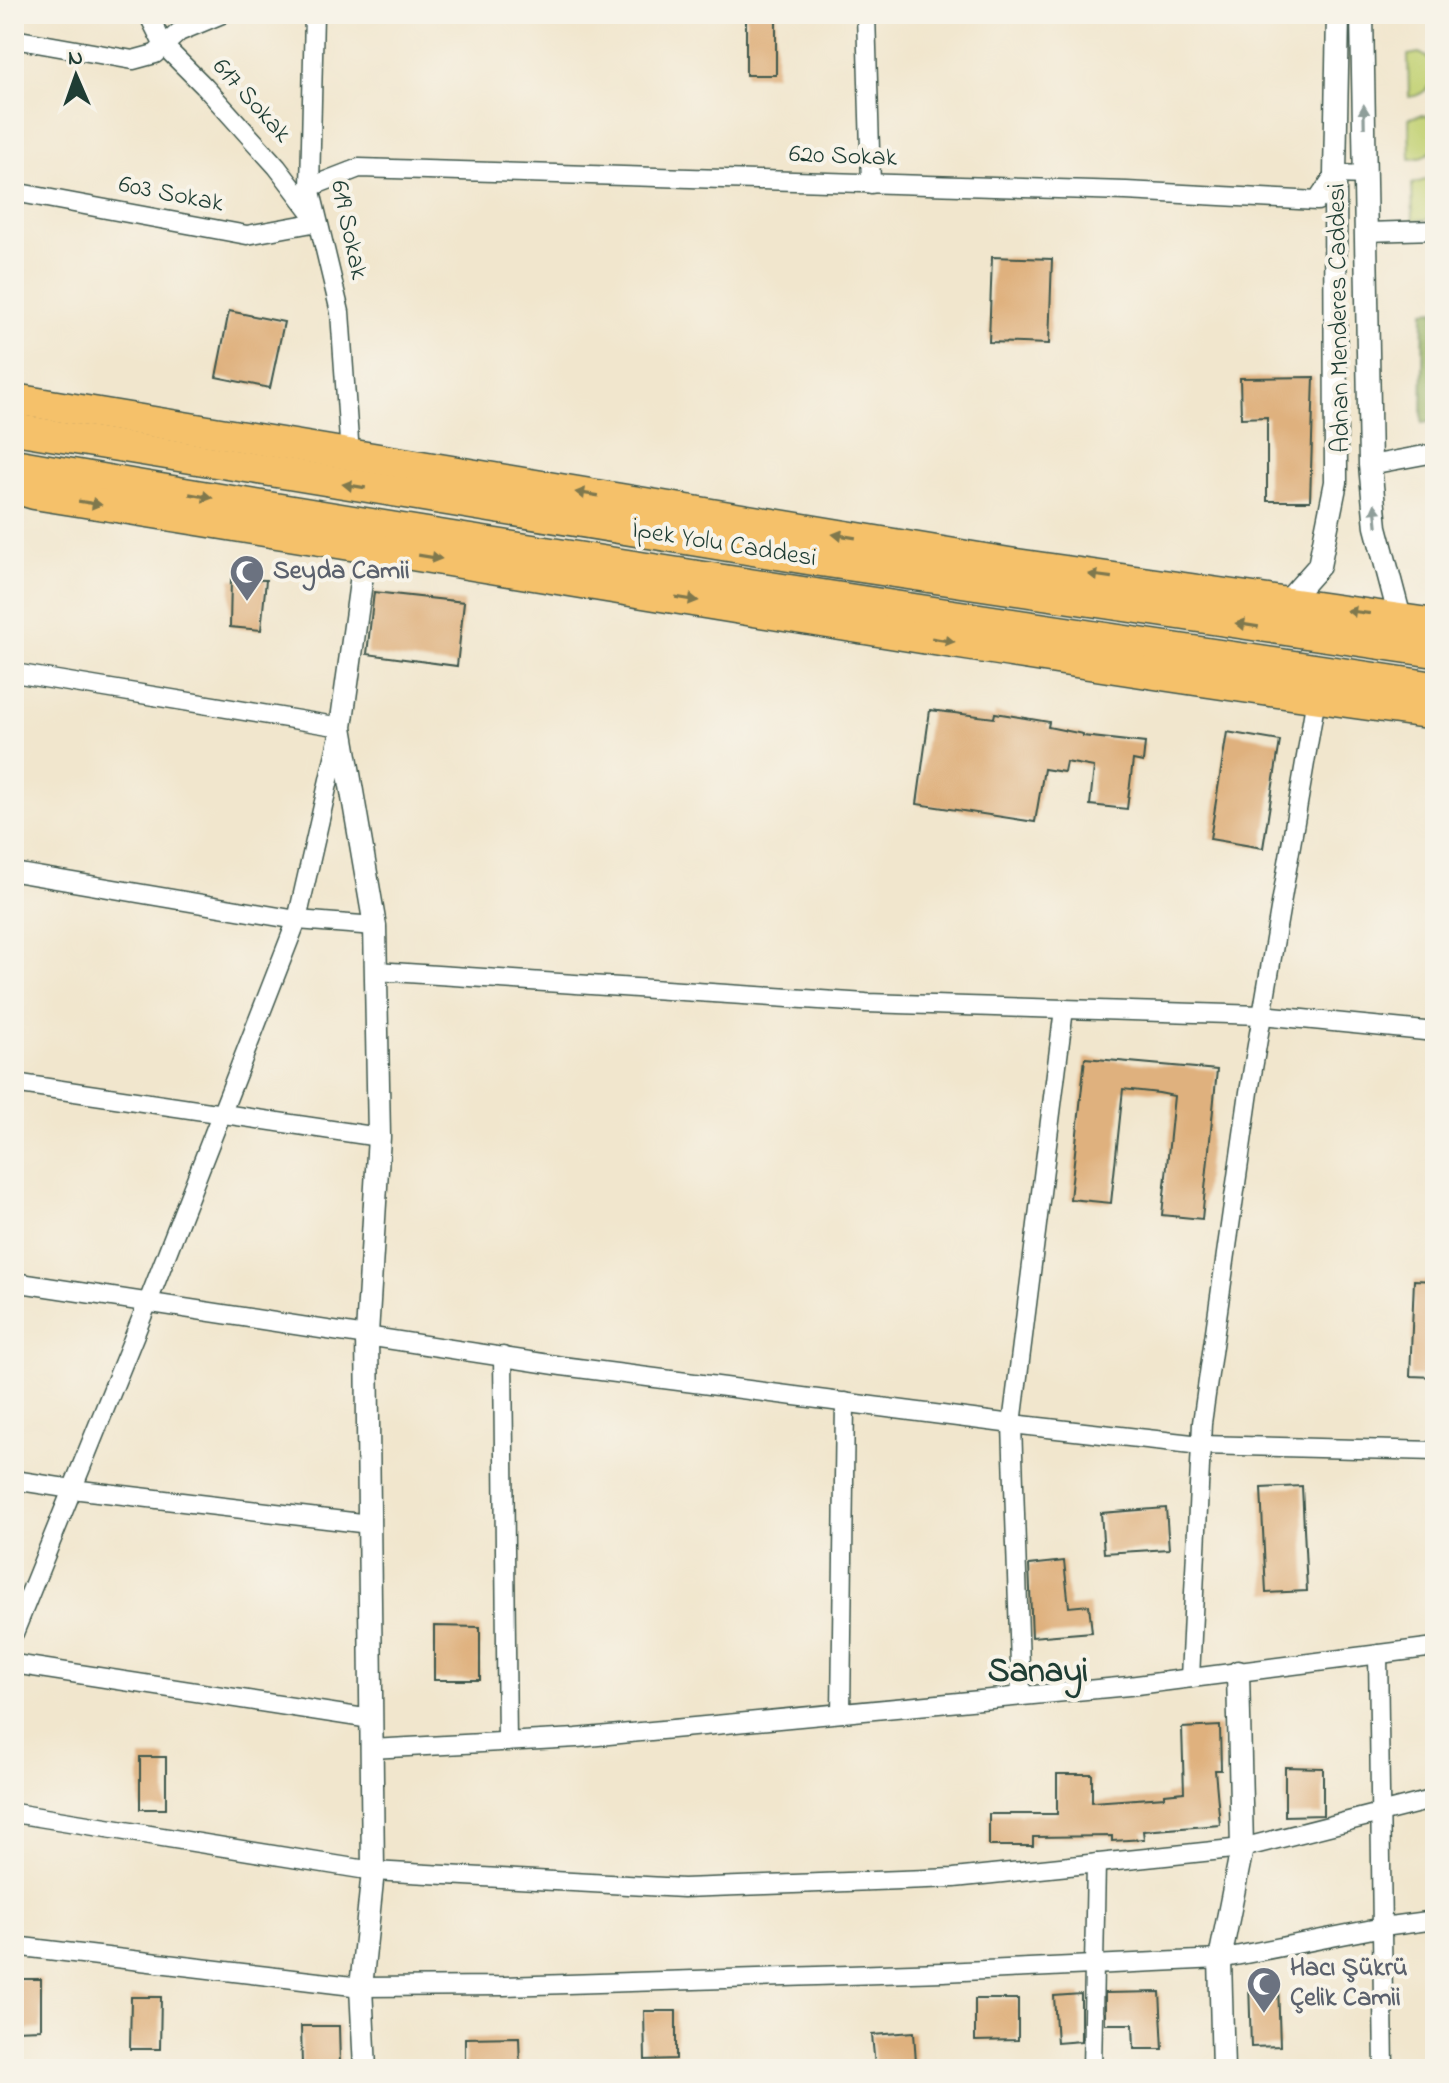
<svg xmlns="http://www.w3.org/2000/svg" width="1449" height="2083" font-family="'Indie Flower',sans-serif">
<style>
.green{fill:#c2d173;stroke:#708754;stroke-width:2}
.forest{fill:#99b365;stroke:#5c784c;stroke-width:2}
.building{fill:#dfb17e}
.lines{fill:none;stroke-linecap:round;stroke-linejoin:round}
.minor-casing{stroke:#3e564b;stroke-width:21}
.tertiary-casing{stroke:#3e564b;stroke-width:25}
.trunk-casing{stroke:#3e564b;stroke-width:33}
.minor{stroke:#fff;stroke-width:18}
.tertiary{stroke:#fff;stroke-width:22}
.trunk{stroke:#f5c16b;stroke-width:30}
.oneway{fill:#8f9e9a}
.oneway2{fill:#7f784d}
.labels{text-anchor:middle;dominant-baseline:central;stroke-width:8;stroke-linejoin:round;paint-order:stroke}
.street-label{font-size:26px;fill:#1f3d34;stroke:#f7f3e8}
.worship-label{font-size:26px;font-weight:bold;fill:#5b616d;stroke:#f7f3e8;text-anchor:start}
.district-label{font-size:34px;font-weight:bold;fill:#1f3d34;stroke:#f7f3e8}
</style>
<rect width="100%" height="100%" fill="#f7f3e8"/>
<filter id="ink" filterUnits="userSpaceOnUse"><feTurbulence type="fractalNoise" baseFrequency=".0125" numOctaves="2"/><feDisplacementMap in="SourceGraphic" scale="16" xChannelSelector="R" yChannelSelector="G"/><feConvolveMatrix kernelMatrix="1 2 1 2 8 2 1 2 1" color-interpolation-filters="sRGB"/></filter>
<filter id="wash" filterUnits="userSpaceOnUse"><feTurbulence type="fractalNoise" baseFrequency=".006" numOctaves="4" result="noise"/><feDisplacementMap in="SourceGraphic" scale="32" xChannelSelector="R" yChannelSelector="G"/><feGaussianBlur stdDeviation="1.8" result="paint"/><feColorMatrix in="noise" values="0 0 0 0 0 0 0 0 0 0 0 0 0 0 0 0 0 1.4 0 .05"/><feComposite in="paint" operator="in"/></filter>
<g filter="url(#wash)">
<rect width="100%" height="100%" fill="#f1e6cd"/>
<g class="green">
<path d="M1419,53C1444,63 1436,94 1409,97L1408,55Z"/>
<path d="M1421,115L1428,116C1439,138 1439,158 1410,159L1409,118Z"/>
<polygon points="1435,177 1435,219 1413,220 1412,184"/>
</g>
<polygon class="forest" points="1435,310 1435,421 1422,423 1424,311"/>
<g id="blocks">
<g class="building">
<rect x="746" y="14" width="30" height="61"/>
<polygon points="992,257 1052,259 1049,344 989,342"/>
<polygon points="229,311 284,322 270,388 216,377"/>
<polygon points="1314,377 1310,501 1267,501 1267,417 1241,418 1240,378"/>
<polygon points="231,579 266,580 261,630 230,627"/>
<polygon points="374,592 464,602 457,666 367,654"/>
<polygon points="930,710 994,718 995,713 1049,722 1048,727 1083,734 1083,736 1145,743 1143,762 1133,760 1127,809 1090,805 1094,767 1066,762 1064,772 1044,769 1035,822 917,804"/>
<polygon points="1227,732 1280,741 1263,848 1210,839"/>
<polygon points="1085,1058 1217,1070 1202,1219 1162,1215 1174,1096 1159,1093 1123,1089 1111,1203 1070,1199"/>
<polygon points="1414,1280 1435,1281 1435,1377 1410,1376"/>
<polygon points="1302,1486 1307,1591 1266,1593 1261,1488"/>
<polygon points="1166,1508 1169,1549 1104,1553 1101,1513"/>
<polygon points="1064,1561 1069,1607 1089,1605 1092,1632 1032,1637 1029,1565"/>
<polygon points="434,1626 480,1627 480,1680 434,1680"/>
<polygon points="1220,1726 1221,1770 1215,1770 1220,1825 1143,1831 1144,1839 1112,1841 1112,1836 1033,1837 1033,1846 989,1846 989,1814 1057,1814 1057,1774 1092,1774 1092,1802 1165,1797 1165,1794 1184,1792 1182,1728"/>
<rect x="140" y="1757" width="26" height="52"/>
<polygon points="1285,1767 1323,1768 1323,1815 1285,1816"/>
<polygon points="14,1979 41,1979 41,2029 14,2030"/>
<polygon points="1278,1982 1280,2046 1251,2047 1249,1983"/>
<polygon points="1160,1992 1163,2049 1134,2049 1133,2024 1105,2024 1105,1993"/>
<polygon points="1081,1994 1081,2041 1057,2043 1054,1996"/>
<polygon points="131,1997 161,1997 160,2049 130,2049"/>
<polygon points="975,1999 1018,1999 1018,2040 975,2041"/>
<polygon points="644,2011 676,2011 676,2059 645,2060"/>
<polygon points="301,2026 339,2026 340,2065 302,2066"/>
<polygon points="914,2032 916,2063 875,2066 872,2035"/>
<polygon points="519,2037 520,2069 465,2069 465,2038"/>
</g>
</g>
</g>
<g filter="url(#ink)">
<use href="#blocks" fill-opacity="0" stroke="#3e564b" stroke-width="2"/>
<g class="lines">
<g class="minor-casing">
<g id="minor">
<polyline points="148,14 164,46 204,86 277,167 312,213"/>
<polyline points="314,14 310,187 340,312 350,455"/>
<polyline points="866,14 871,184"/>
<polyline points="14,39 133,60 155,54 179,32 222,14"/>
<polyline points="310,187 359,168 1126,191 1317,201 1335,174 1365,175"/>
<polyline points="14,192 247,235 318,222"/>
<polyline points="1366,232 1435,230"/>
<polyline points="1370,465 1435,453"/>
<polyline points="14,673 341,727 297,920 148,1302 14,1633"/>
<polyline points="14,872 297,920 375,926"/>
<polyline points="376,971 866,1003 1262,1015 1435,1032"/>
<polyline points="14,1083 379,1137"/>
<polyline points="14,1282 562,1366 1012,1424 1201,1445 1435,1451"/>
<polyline points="503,1356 507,1742"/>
<polyline points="14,1480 72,1489 369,1524"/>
<polyline points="1378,1654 1384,2069"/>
<polyline points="14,1664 371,1719"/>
<polyline points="1190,1678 1202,1423 1249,1092 1316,698"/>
<polyline points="1021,1696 1012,1424 1064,1009"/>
<polyline points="841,1713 845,1402"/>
<polyline points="371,1749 577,1738 1129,1686 1435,1647"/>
<polyline points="14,1813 373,1871 683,1888 954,1878 1242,1848 1435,1799"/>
<polyline points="14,1946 361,1987 504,1986 943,1972 1220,1959 1383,1927 1435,1920"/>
<polyline points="1092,2069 1096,1863"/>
</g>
</g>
<g class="tertiary-casing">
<g id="tertiary">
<polyline points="1362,14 1370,465 1376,527 1400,618"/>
<polyline points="1287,602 1319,566 1336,482 1335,174 1338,14"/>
<polyline points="365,2069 361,1987 373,1871 367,1334 379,1137 375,926 341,727 366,546"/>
<polyline points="1223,2069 1220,1959 1242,1848 1238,1672"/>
</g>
</g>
<g class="trunk-casing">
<g id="trunk">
<polyline points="14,399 1009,563 1435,624"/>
<polyline points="14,429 814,560 1435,652"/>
<path d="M14,464C487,546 960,617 1435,687"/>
<path d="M14,488L34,494C501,567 967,651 1435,714"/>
</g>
</g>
<use href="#minor" class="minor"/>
<use href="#tertiary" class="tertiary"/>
<use href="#trunk" class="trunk"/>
</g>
<defs><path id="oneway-solid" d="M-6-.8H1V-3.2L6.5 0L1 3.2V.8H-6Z" transform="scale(2)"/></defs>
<g class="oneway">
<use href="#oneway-solid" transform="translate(1364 116) rotate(-91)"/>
<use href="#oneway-solid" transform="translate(1376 515) rotate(-96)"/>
</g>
<g class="oneway2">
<use href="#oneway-solid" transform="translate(354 486) rotate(-171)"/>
<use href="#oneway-solid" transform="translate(587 494) rotate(-171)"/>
<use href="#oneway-solid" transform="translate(201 496) rotate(10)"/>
<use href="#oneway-solid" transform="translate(90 503) rotate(9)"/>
<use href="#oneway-solid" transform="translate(844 536) rotate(-171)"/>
<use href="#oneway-solid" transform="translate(430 557) rotate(9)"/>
<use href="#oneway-solid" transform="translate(1100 576) rotate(-172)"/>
<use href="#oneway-solid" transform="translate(687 599) rotate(9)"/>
<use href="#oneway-solid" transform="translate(1358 612) rotate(-172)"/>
<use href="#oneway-solid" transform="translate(1247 625) rotate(-171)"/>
<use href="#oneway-solid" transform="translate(943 640) rotate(9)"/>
</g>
</g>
<defs>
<g id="mosque-pin" transform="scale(1.8)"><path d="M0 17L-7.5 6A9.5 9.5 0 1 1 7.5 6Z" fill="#6b7280" stroke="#f7f3e8"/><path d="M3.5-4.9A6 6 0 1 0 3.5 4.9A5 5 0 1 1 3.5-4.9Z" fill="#fff"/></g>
</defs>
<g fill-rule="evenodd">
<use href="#mosque-pin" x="247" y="572"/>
<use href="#mosque-pin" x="1264" y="1984"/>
</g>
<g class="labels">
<g class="street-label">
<text transform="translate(251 101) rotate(48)">617 Sokak</text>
<text transform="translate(843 157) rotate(2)">620 Sokak</text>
<text transform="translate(171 195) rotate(11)">603 Sokak</text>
<text transform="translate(348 230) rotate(78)">619 Sokak</text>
<text transform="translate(1340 318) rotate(-91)">Adnan Menderes Caddesi</text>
<text transform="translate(724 545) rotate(9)">İpek Yolu Caddesi</text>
</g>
<g class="worship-label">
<text x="273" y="572">Seyda Camii</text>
<text x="1290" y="1969">Hacı Şükrü<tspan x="1290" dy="30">Çelik Camii</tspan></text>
</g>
<g class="district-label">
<text x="1038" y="1673">Sanayi</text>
</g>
</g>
<rect width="1449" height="2083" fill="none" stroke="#f7f3e8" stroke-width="48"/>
<g transform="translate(76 76) rotate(358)" stroke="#f7f3e8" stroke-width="6" paint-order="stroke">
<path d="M0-6L14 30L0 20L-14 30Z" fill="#1f3d34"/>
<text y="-12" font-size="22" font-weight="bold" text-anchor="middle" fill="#1f3d34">N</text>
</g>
</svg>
